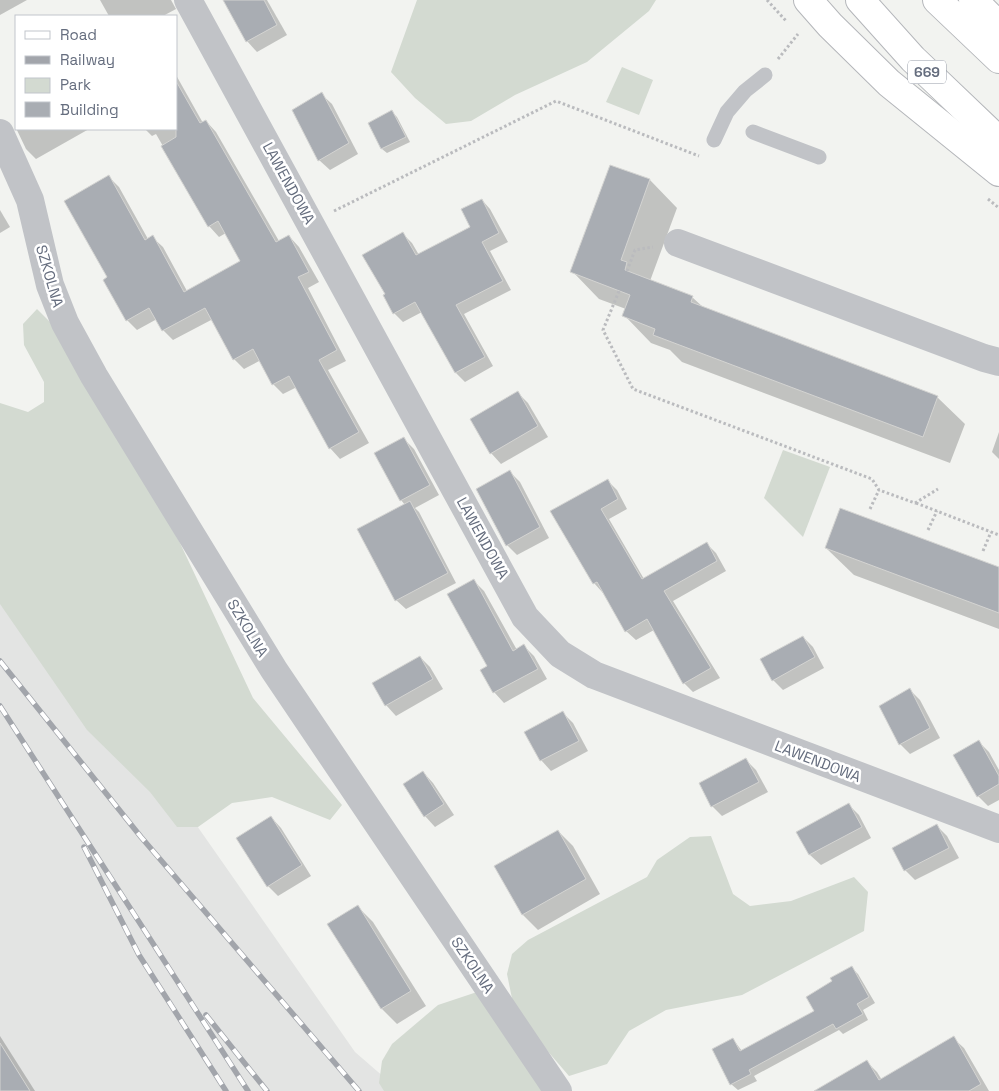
<svg xmlns="http://www.w3.org/2000/svg" width="999" height="1091" font-family="'Space Grotesk',sans-serif">
<style>
.built{fill:#e3e4e3}
.green{fill:#d3dad1}
.shadow{fill:#0003}
.building{fill:#a9adb3;stroke:#d4d4d2}
.lines{fill:none;stroke-linecap:round;stroke-linejoin:round}
.primary-casing{stroke:#b4b6ba;stroke-width:30}
.path{stroke:#babbbe;stroke-width:3;stroke-dasharray:2.5 2.5;stroke-linecap:butt}
.lane{stroke:#c1c3c7;stroke-width:15}
.street{stroke:#c1c3c7;stroke-width:28}
.primary{stroke:#fff;stroke-width:28}
.rail-casing{stroke:#a2a5ab;stroke-width:5.5}
.rail{stroke:#fff;stroke-width:4;stroke-dasharray:11;stroke-linecap:butt}
.labels{text-anchor:middle;dominant-baseline:central;stroke-width:5;stroke-linejoin:round;paint-order:stroke}
.shield{fill:#fff;stroke:#9399a5;stroke-width:1}
.shield-label{font-size:14px;font-weight:bold;fill:#656d7e}
.street-label{font-size:15px;fill:#656d7e;stroke:#fff}
</style>
<rect width="100%" height="100%" fill="#f2f3f0"/>
<polygon class="built" points="0,544 355,1052 400,1091 0,1091"/>
<g class="green">
<polygon points="417,0 656,0 649,11 587,62 515,95 471,121 446,124 415,98 391,72"/>
<polygon points="622,67 653,80 639,115 606,102"/>
<polygon points="37,309 62,334 180,543 253,698 342,805 330,820 272,797 232,803 198,827 177,827 150,792 87,730 0,604 0,403 28,412 44,402 44,382 24,345 23,324"/>
<polygon points="783,450 830,467 803,537 764,498"/>
<polygon points="711,836 733,894 750,906 791,901 854,877 868,892 864,931 742,995 666,1010 629,1031 607,1064 569,1076 515,1013 507,974 512,954 528,940 647,877 657,860 690,837"/>
<polygon points="477,992 542,1091 384,1091 379,1083 382,1061 392,1044 438,1005"/>
</g>
<g class="shadow">
<polygon points="0,0 27,0 0,15"/>
<polygon points="100,0 171,0 176,9 163,16 109,16"/>
<polygon points="238,0 267,0 287,35 257,52 247,41"/>
<polygon points="176,75 203,123 206,121 216,132 279,241 289,236 299,247 319,282 308,288 346,361 328,370 369,443 340,459 330,448 297,387 283,394 273,384 261,360 244,369 234,359 213,319 173,340 163,330 157,319 137,330 127,320 109,278 109,177 119,187 148,239 152,237 163,247 187,291 242,262 226,233 219,237 209,226 156,134 152,136 145,129 176,129"/>
<polygon points="321,94 332,104 358,154 330,170 319,160"/>
<polygon points="392,112 397,117 410,142 387,153 382,149 369,124"/>
<polygon points="16,125 16,129 89,129 36,159 26,149 15,126"/>
<polygon points="650,180 677,208 650,281 692,297 704,308 937,397 965,424 950,463 682,362 670,350 651,343 624,315 626,309 599,299 572,271"/>
<polygon points="482,200 490,209 508,242 490,251 511,290 464,314 493,366 465,382 456,373 422,312 403,322 394,313 403,234 412,243 419,255 472,227"/>
<polygon points="0,210 10,227 0,233"/>
<polygon points="518,393 528,403 548,437 501,464 491,453"/>
<polygon points="999,432 999,459 992,452"/>
<polygon points="404,439 414,449 439,495 415,508 419,512 456,583 406,609 396,600 405,505 401,500"/>
<polygon points="510,472 520,482 549,538 517,555 507,545"/>
<polygon points="608,481 617,490 627,509 609,519 644,579 706,543 716,553 726,571 673,601 720,678 693,692 684,683 654,630 636,640 626,631 603,593 594,583 551,511"/>
<polygon points="826,548 999,568 999,629 854,575"/>
<polygon points="474,581 484,591 517,650 524,646 534,656 547,679 504,703 494,692"/>
<polygon points="803,637 813,647 824,668 783,690 773,680"/>
<polygon points="420,657 430,667 443,689 396,716 386,705"/>
<polygon points="910,690 920,700 940,738 910,754 900,744"/>
<polygon points="563,713 573,723 588,751 551,771 541,760"/>
<polygon points="979,742 989,752 999,770 999,800 988,806 978,796"/>
<polygon points="746,760 756,770 768,792 722,816 712,806"/>
<polygon points="423,772 433,783 454,815 435,827 425,816"/>
<polygon points="849,805 859,815 871,838 821,865 810,855 798,832"/>
<polygon points="271,817 281,828 311,876 278,896 268,886"/>
<polygon points="937,826 947,836 959,858 915,880 905,870"/>
<polygon points="558,831 573,846 600,894 538,930 523,915 496,867"/>
<polygon points="358,907 373,922 426,1006 397,1024 382,1009 329,925"/>
<polygon points="852,968 858,974 875,1003 863,1010 868,1020 843,1034 839,1030 754,1076 757,1081 738,1090 731,1084 733,1039 742,1051 815,1011"/>
<polygon points="0,1036 35,1091 0,1091"/>
<polygon points="953,1038 964,1048 989,1091 827,1091 867,1062 877,1072 882,1080"/>
</g>
<g class="building">
<polygon points="223,0 264,0 277,25 246,42"/>
<polygon points="176,81 200,123 206,120 276,242 289,235 309,272 298,277 337,350 319,360 359,432 329,449 289,376 272,385 253,349 233,360 205,308 162,331 149,308 126,321 103,280 107,277 64,201 109,175 145,240 153,235 184,292 240,261 218,221 208,227 161,146 176,137"/>
<polygon points="322,92 349,143 318,161 292,110"/>
<polygon points="392,110 406,137 381,149 368,123"/>
<polygon points="610,165 650,179 621,260 627,262 625,270 693,296 691,302 938,396 923,437 653,335 655,329 622,316 630,295 570,272"/>
<polygon points="482,199 499,233 482,242 503,281 456,305 485,357 455,373 415,302 393,314 383,295 385,294 362,255 403,232 416,255 470,227 461,209"/>
<polygon points="518,391 538,426 490,454 470,419"/>
<polygon points="404,437 430,485 400,501 374,453"/>
<polygon points="510,470 540,527 506,546 476,489"/>
<polygon points="608,479 618,499 601,509 642,579 707,542 717,561 664,591 711,668 683,684 647,619 625,632 597,582 593,584 550,511"/>
<polygon points="410,501 448,573 395,601 357,529"/>
<polygon points="840,508 999,567 999,613 825,548"/>
<polygon points="474,579 513,651 524,644 538,669 493,693 480,670 487,666 447,594"/>
<polygon points="803,636 815,657 772,681 760,659"/>
<polygon points="420,656 433,679 385,706 372,683"/>
<polygon points="910,688 930,728 899,745 879,706"/>
<polygon points="563,711 579,741 540,761 524,732"/>
<polygon points="979,740 999,776 999,784 977,797 953,755"/>
<polygon points="746,758 759,782 711,807 699,783"/>
<polygon points="423,771 444,804 424,817 403,784"/>
<polygon points="849,803 862,827 809,855 796,832"/>
<polygon points="271,816 302,865 267,887 236,838"/>
<polygon points="937,824 949,848 904,871 892,848"/>
<polygon points="558,830 586,879 522,915 494,866"/>
<polygon points="358,905 411,991 381,1009 327,924"/>
<polygon points="852,966 869,997 857,1004 863,1014 836,1029 833,1024 749,1070 751,1074 730,1085 712,1049 733,1038 740,1051 814,1011 806,997 832,981 830,978"/>
<polygon points="954,1036 981,1084 969,1091 814,1091 867,1060 879,1080"/>
<polygon points="0,1043 30,1091 0,1091"/>
</g>
<g class="lines">
<g class="primary-casing">
<g id="primary">
<polyline points="808,0 830,25 889,83 999,172"/>
<polyline points="860,0 913,59 999,141"/>
<polyline points="937,0 999,59"/>
<polyline points="973,0 999,26"/>
</g>
</g>
<g class="path">
<polyline points="767,0 787,22"/>
<polyline points="778,59 798,34"/>
<polyline points="988,199 999,208"/>
<polyline points="334,211 556,101 699,156"/>
<polyline points="627,271 635,250 653,247"/>
<polyline points="619,291 603,330 633,389 872,479 879,490 915,503 938,489"/>
<polyline points="916,503 999,535"/>
<polyline points="870,509 879,490"/>
<polyline points="928,530 937,511"/>
<polyline points="983,551 991,532"/>
</g>
<g class="lane">
<polyline points="753,132 819,157"/>
<polyline points="714,140 727,112 745,91 765,75"/>
</g>
<g class="street">
<polyline points="188,0 525,617 560,654 594,675 999,829"/>
<polyline points="0,133 30,200 50,285 65,323 94,376 274,670 558,1091"/>
<polyline points="678,243 984,358 999,362"/>
</g>
<use href="#primary" class="primary"/>
<g class="rail-casing">
<g id="rail">
<polyline points="0,661 141,837 359,1091"/>
<polyline points="0,706 248,1091"/>
<polyline points="84,847 139,955 226,1091"/>
<polyline points="206,1015 267,1091"/>
</g>
</g>
<use href="#rail" class="rail"/>
</g>
<g class="labels">
<rect class="shield" x="908" y="60.5" width="38" height="23" rx="4"/>
<g class="shield-label">
<text x="927" y="72">669</text>
</g>
<g class="street-label">
<text transform="translate(289 183) rotate(61)">LAWENDOWA</text>
<text transform="translate(50 276) rotate(74)">SZKOLNA</text>
<text transform="translate(483 538) rotate(61)">LAWENDOWA</text>
<text transform="translate(248 628) rotate(59)">SZKOLNA</text>
<text transform="translate(818 761) rotate(21)">LAWENDOWA</text>
<text transform="translate(473 965) rotate(56)">SZKOLNA</text>
</g>
</g>
<rect x="15" y="15" width="162" height="115" fill="#ffffff" stroke="#c1c5cb"/>
<rect x="25" y="31" width="25" height="8" fill="#ffffff" stroke="#c1c5cb"/>
<text x="60" y="40" font-size="15" fill="#656d7e">Road</text>
<rect x="25" y="56" width="25" height="8" fill="#a2a5ab" stroke="#c1c5cb"/>
<text x="60" y="65" font-size="15" fill="#656d7e">Railway</text>
<rect x="25" y="78" width="25" height="15" fill="#d3dad1" stroke="#c1c5cb"/>
<text x="60" y="90" font-size="15" fill="#656d7e">Park</text>
<rect x="25" y="102" width="25" height="15" fill="#a9adb3" stroke="#c1c5cb"/>
<text x="60" y="115" font-size="15" fill="#656d7e">Building</text>
</svg>
